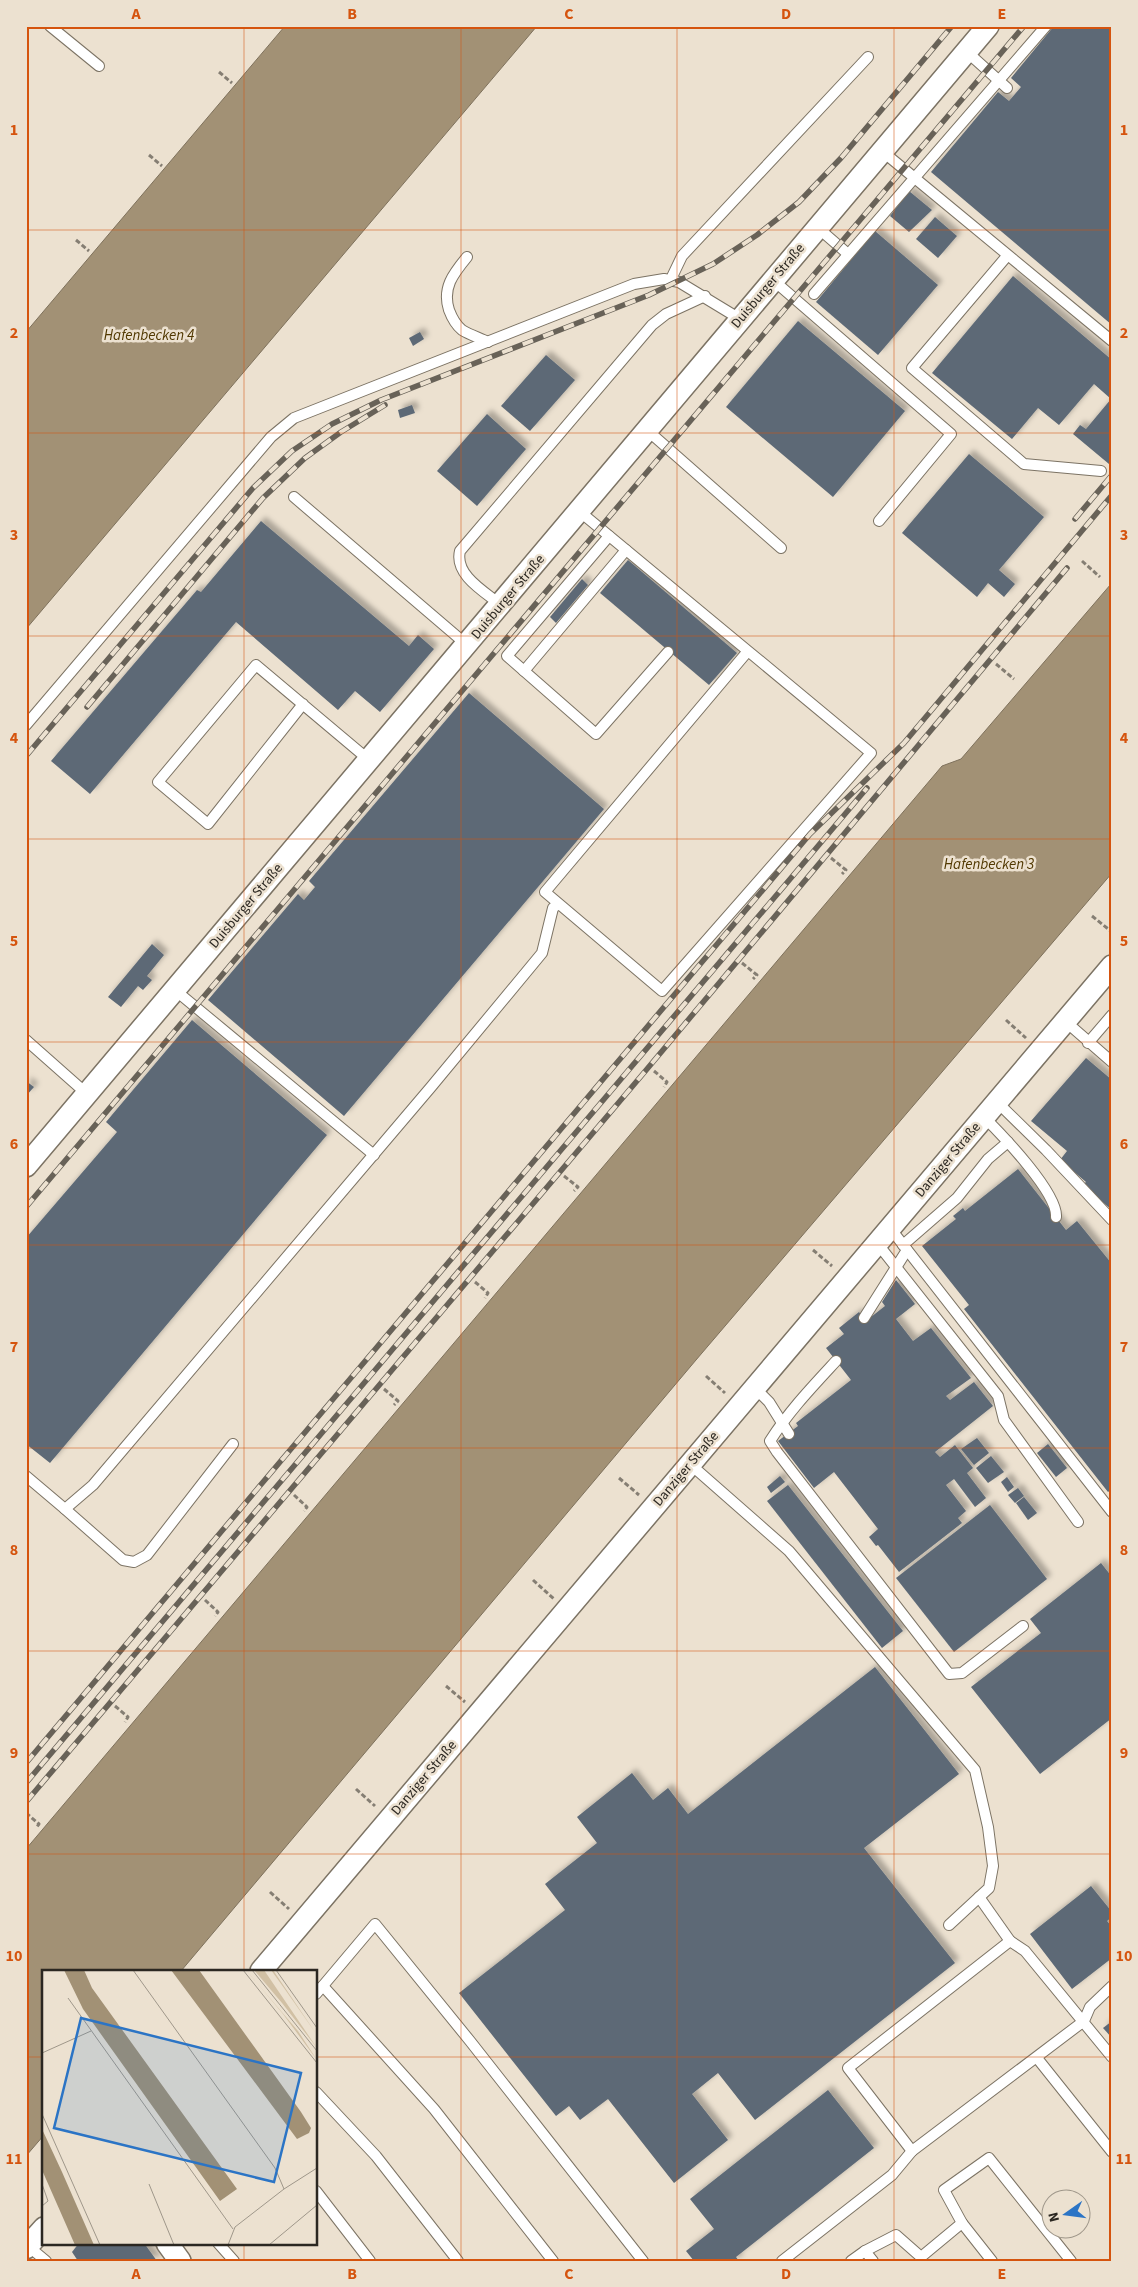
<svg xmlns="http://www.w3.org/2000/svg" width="1138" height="2287" font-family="'Source Sans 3',sans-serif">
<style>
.water{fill:#a29175;stroke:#7e715c}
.building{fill:#5d6976;filter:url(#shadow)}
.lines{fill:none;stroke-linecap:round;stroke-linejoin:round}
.service-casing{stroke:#7c7364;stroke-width:12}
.minor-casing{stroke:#7c7364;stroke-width:24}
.path{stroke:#857e73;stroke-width:3;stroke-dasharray:5 2.5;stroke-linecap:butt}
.service{stroke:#fff;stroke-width:10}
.minor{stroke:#fff;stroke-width:21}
.rail-casing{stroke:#686258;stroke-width:5.5}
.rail{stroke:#ece1d0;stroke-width:4;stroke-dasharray:11;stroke-linecap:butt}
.grid{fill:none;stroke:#d5540e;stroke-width:1;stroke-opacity:0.55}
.labels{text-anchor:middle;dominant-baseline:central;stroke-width:5;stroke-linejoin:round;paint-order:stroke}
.street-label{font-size:14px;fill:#2b2721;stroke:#ece1d0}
.water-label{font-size:15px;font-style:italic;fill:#513800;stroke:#ece1d0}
.inset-road{fill:none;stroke:#9f978a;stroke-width:1}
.view{fill:#2b74c5;fill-opacity:0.15;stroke:#2b74c5;stroke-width:2.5}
.inset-edge{fill:none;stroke:#2b2721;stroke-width:2.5}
.neatline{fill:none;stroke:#d5540e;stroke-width:2}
.grid-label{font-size:16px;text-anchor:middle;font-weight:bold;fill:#d5540e}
</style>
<defs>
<filter id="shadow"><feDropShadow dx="4.5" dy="-4.5" stdDeviation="2.5" flood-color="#0004"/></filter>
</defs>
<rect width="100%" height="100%" fill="#ece1d0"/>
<g class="water">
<polygon points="285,26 537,26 26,629 26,332"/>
<polygon points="1112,579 1112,873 696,1360 181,1971 44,1971 44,2135 26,2156 26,1849 942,766 961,759 1111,584"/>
</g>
<g class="building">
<polygon points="1054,26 1112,26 1112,325 931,172 998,92 1009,101 1021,87 1011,78"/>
<polygon points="909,191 932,210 909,232 890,216"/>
<polygon points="935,217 957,236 938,258 916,239"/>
<polygon points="875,231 938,285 878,355 816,302"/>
<polygon points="1013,276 1112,360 1112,461 1109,464 1073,434 1080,425 1086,429 1111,399 1094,384 1059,425 1038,408 1012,439 932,373"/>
<polygon points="798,321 905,411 833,497 726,407"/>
<polygon points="420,332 424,339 413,346 409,338"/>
<polygon points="546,355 575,380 530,431 501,406"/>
<polygon points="412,405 415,413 400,418 398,410"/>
<polygon points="487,414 526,449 477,506 437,471"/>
<polygon points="969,454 1044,517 999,570 1015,584 1004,597 988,583 977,597 902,533"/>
<polygon points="261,521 409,646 418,635 434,649 380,712 355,691 338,710 236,622 90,794 51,761 197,590 201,592"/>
<polygon points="628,560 737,653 709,685 600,593"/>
<polygon points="582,579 588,585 556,623 550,617"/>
<polygon points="469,693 604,809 344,1116 208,1000 298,894 304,900 315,887 309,881"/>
<polygon points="152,944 164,955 147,976 152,980 143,990 138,986 121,1007 108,997"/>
<polygon points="192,1020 327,1135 50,1463 26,1444 26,1238 117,1132 106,1122"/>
<polygon points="1086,1058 1112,1080 1112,1210 1082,1185 1086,1182 1060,1160 1067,1151 1031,1121"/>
<polygon points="26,1081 34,1087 26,1096"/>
<polygon points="1018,1169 1066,1230 1077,1221 1112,1264 1112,1489 1108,1492 964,1309 969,1305 922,1246 956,1219 953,1216 963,1208 965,1211"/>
<polygon points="896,1280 915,1304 896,1319 913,1341 931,1328 971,1378 946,1396 950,1400 974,1382 993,1406 935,1452 940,1457 955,1445 973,1468 967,1473 986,1498 975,1507 954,1479 946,1485 966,1511 958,1518 962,1523 899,1572 878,1545 876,1546 869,1537 878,1529 834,1472 814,1488 778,1441 798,1426 796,1423 851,1380 826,1348 844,1334 839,1328 859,1312 866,1321 885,1306 882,1302"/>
<polygon points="977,1438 989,1453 974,1465 961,1449"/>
<polygon points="1048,1444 1067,1468 1056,1477 1037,1453"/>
<polygon points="991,1456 1004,1472 988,1483 976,1468"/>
<polygon points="780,1476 785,1482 771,1493 767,1487"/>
<polygon points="1007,1477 1014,1487 1008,1492 1001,1482"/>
<polygon points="788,1485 903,1631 882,1648 767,1501"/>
<polygon points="1018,1488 1024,1496 1015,1503 1008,1495"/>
<polygon points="1024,1497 1037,1513 1028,1520 1016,1503"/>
<polygon points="990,1505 1047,1579 954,1652 896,1578"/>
<polygon points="1101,1563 1112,1577 1112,1718 1040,1774 971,1687 1041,1633 1030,1619"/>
<polygon points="875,1667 959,1774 864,1848 955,1963 755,2120 718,2073 692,2094 728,2140 674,2183 608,2099 580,2120 569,2106 556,2116 459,1993 565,1910 545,1884 597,1843 577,1817 632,1773 653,1800 668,1788 688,1814"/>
<polygon points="1091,1886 1112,1912 1112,1917 1107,1921 1112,1927 1112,1958 1072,1989 1030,1934"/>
<polygon points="1112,2021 1112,2038 1103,2028"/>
<polygon points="828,2090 874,2148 736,2257 739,2261 694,2261 686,2251 714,2229 690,2199"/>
<polygon points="79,2243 144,2243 157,2261 78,2261 72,2252"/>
</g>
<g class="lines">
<g class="service-casing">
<g id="service">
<polyline points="50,26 99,66"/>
<polyline points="966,51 1007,88"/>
<polyline points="882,151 1112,341"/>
<polyline points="817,227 848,254"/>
<polyline points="1007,256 912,368 1024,464 1101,471"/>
<path d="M467,257C453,274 442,288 449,310C452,318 456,325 462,330C470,335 480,338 488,342"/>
<polyline points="671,279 682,256 868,57"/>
<polyline points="773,280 951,434 879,521"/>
<polyline points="814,294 1046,26"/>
<polyline points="647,430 781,548"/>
<polyline points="294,497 467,645"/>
<polyline points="579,511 748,651 545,892 662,991 871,753 748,651"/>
<polyline points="609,536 507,656 596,734 668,652"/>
<path d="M501,605C485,592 454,575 460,551L652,325L666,314L705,296"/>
<polyline points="524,671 626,550"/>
<polyline points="303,704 208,824 158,782 256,665 369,760"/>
<polyline points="26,725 271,437 294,418 634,284 664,279 679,282 740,319"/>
<polyline points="175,990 374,1155"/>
<polyline points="1065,1021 1112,1062"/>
<polyline points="26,1040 87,1094"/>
<polyline points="1088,1043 1112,1015"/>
<polyline points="997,1102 1046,1150 1112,1220"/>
<path d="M984,1117C1002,1135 1058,1193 1056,1217"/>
<polyline points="890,1228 1112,1512"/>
<polyline points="877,1243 998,1396 1004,1420 1078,1522"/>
<polyline points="903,1245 957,1198 988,1159 1008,1142"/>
<polyline points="864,1318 907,1250"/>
<path d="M836,1361C812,1387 789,1411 770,1441L777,1452L949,1674L962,1673L1023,1626"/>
<polyline points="755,1388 769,1402 789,1434"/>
<polyline points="690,1464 789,1551 975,1770 988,1827 993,1866 989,1888 949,1925"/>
<polyline points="26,1476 65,1509 93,1485 431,1087 542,953 553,908 558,904"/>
<polyline points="65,1509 123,1560 134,1562 147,1555 233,1444"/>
<polyline points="979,1897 1010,1941"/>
<polyline points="323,1986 434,2109 553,2261"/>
<polyline points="1112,1986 1090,2007 1084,2021 912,2151 848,2068 1010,1941 1025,1951 1112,2057"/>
<polyline points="316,1994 375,1924 470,2041 643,2261"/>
<polyline points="1037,2058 1112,2152"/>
<polyline points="316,2092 376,2156 458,2261"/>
<polyline points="316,2191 370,2261"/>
<polyline points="962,2223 992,2261"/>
<polyline points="218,2243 234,2261"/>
<polyline points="28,2246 46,2261"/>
<polyline points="865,2251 873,2261"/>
<polyline points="782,2261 892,2175 912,2151"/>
<polyline points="851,2261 865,2251 896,2235 921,2257 962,2223 944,2190 989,2158 1071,2261"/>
</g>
</g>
<g class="minor-casing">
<g id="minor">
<polyline points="26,1166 988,26"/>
<polyline points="261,1971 1112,966"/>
<polyline points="167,2243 180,2261"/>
<polyline points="26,2248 44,2228"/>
</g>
</g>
<g class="path">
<polyline points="219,72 232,83"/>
<polyline points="149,155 162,166"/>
<polyline points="76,240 89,251"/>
<polyline points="1082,561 1100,577"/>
<polyline points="996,664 1014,679"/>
<polyline points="831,858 846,870 842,874"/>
<polyline points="1092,916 1112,932"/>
<polyline points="742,963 757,975 753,979"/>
<polyline points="1006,1020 1026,1038"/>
<polyline points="654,1071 667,1082 664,1087"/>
<polyline points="564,1176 578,1187 574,1191"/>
<polyline points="813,1250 832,1266"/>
<polyline points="475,1282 488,1293 485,1298"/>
<polyline points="706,1376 725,1393"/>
<polyline points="384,1389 398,1401 394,1405"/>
<polyline points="619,1478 639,1495"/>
<polyline points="294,1495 307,1507 304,1511"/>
<polyline points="533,1580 554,1599"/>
<polyline points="205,1600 218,1612 215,1616"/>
<polyline points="446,1686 465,1702"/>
<polyline points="115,1706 128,1717 125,1722"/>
<polyline points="356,1789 375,1806"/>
<polyline points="26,1813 39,1824 36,1828"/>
<polyline points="270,1892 289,1909"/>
</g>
<use href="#service" class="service"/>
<use href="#minor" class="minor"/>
<g class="rail-casing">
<g id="rail">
<polyline points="1075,519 1112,475"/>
<polyline points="87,707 263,498 305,458 341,432 385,405"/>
<polyline points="26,756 253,488 292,451 332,424 381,400 649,295 713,264 757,235 799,202 841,158 952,26"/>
<polyline points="26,1207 1024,26"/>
<polyline points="26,1763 810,834 904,743 1112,495"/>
<polyline points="26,1783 867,788"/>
<polyline points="26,1802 642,1075 1067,568"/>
</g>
</g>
<use href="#rail" class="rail"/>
</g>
<path class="grid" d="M244,26V1971M461,26V2261M677,26V2261M894,26V2261M26,230H1112M26,433H1112M26,636H1112M26,839H1112M26,1042H1112M26,1245H1112M26,1448H1112M26,1651H1112M26,1854H1112M26,2057H44M316,2057H1112M244,2243V2261"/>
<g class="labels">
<g class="street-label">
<text transform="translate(768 286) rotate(-50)">Duisburger Straße</text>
<text transform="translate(508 597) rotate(-50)">Duisburger Straße</text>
<text transform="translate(246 906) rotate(-50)">Duisburger Straße</text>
<text transform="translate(948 1160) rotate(-50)">Danziger Straße</text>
<text transform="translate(686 1469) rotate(-50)">Danziger Straße</text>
<text transform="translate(424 1778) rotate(-50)">Danziger Straße</text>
</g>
<g class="water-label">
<text x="149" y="335">Hafenbecken 4</text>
<text x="989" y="864">Hafenbecken 3</text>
</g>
</g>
<g transform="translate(42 1970)">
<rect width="275" height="275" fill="#ece1d0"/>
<path d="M204,0L256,61L275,90L241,44ZM212,0H222L275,78L240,33ZM229,0H231L275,65L242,18Z" fill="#d1c0a4"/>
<path d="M22,0H42L50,18L195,219L178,231L41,39ZM129,0H157L259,142L269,158L267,163L255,169ZM0,159L20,202L52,275H33L0,200Z" fill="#a29175"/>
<path class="inset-road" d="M91,0L233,198L242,219M201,0L275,93M210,0L275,81M234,0L275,58M26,28L191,259M0,83L49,61M0,144L58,275M0,214L6,231L0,236M107,214L132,275M242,219L275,198M186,275L193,257L242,219M227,275L275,235"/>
<path class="view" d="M39,48L259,103L232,212L12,158Z"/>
<rect width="275" height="275" class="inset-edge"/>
</g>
<rect width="1138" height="2287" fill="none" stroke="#ece1d0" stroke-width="55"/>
<g transform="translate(1066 2214) rotate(256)"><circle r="24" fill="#ece1d0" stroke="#9f978a"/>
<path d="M0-4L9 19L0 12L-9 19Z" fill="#2b74c5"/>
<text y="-8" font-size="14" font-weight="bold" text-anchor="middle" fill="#2b2721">N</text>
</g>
<rect x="28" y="28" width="1082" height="2232" class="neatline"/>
<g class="grid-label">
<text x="136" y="19">A</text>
<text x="352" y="19">B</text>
<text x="569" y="19">C</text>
<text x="786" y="19">D</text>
<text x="1002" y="19">E</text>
<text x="14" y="135">1</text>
<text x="1124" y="135">1</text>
<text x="14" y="338">2</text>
<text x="1124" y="338">2</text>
<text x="14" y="540">3</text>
<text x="1124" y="540">3</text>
<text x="14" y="743">4</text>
<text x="1124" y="743">4</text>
<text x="14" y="946">5</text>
<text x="1124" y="946">5</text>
<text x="14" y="1149">6</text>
<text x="1124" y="1149">6</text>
<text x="14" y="1352">7</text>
<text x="1124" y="1352">7</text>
<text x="14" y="1555">8</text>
<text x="1124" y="1555">8</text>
<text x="14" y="1758">9</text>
<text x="1124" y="1758">9</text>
<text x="14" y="1961">10</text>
<text x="1124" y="1961">10</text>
<text x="14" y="2164">11</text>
<text x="1124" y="2164">11</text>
<text x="136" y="2279">A</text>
<text x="352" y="2279">B</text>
<text x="569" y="2279">C</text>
<text x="786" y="2279">D</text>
<text x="1002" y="2279">E</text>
</g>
</svg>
